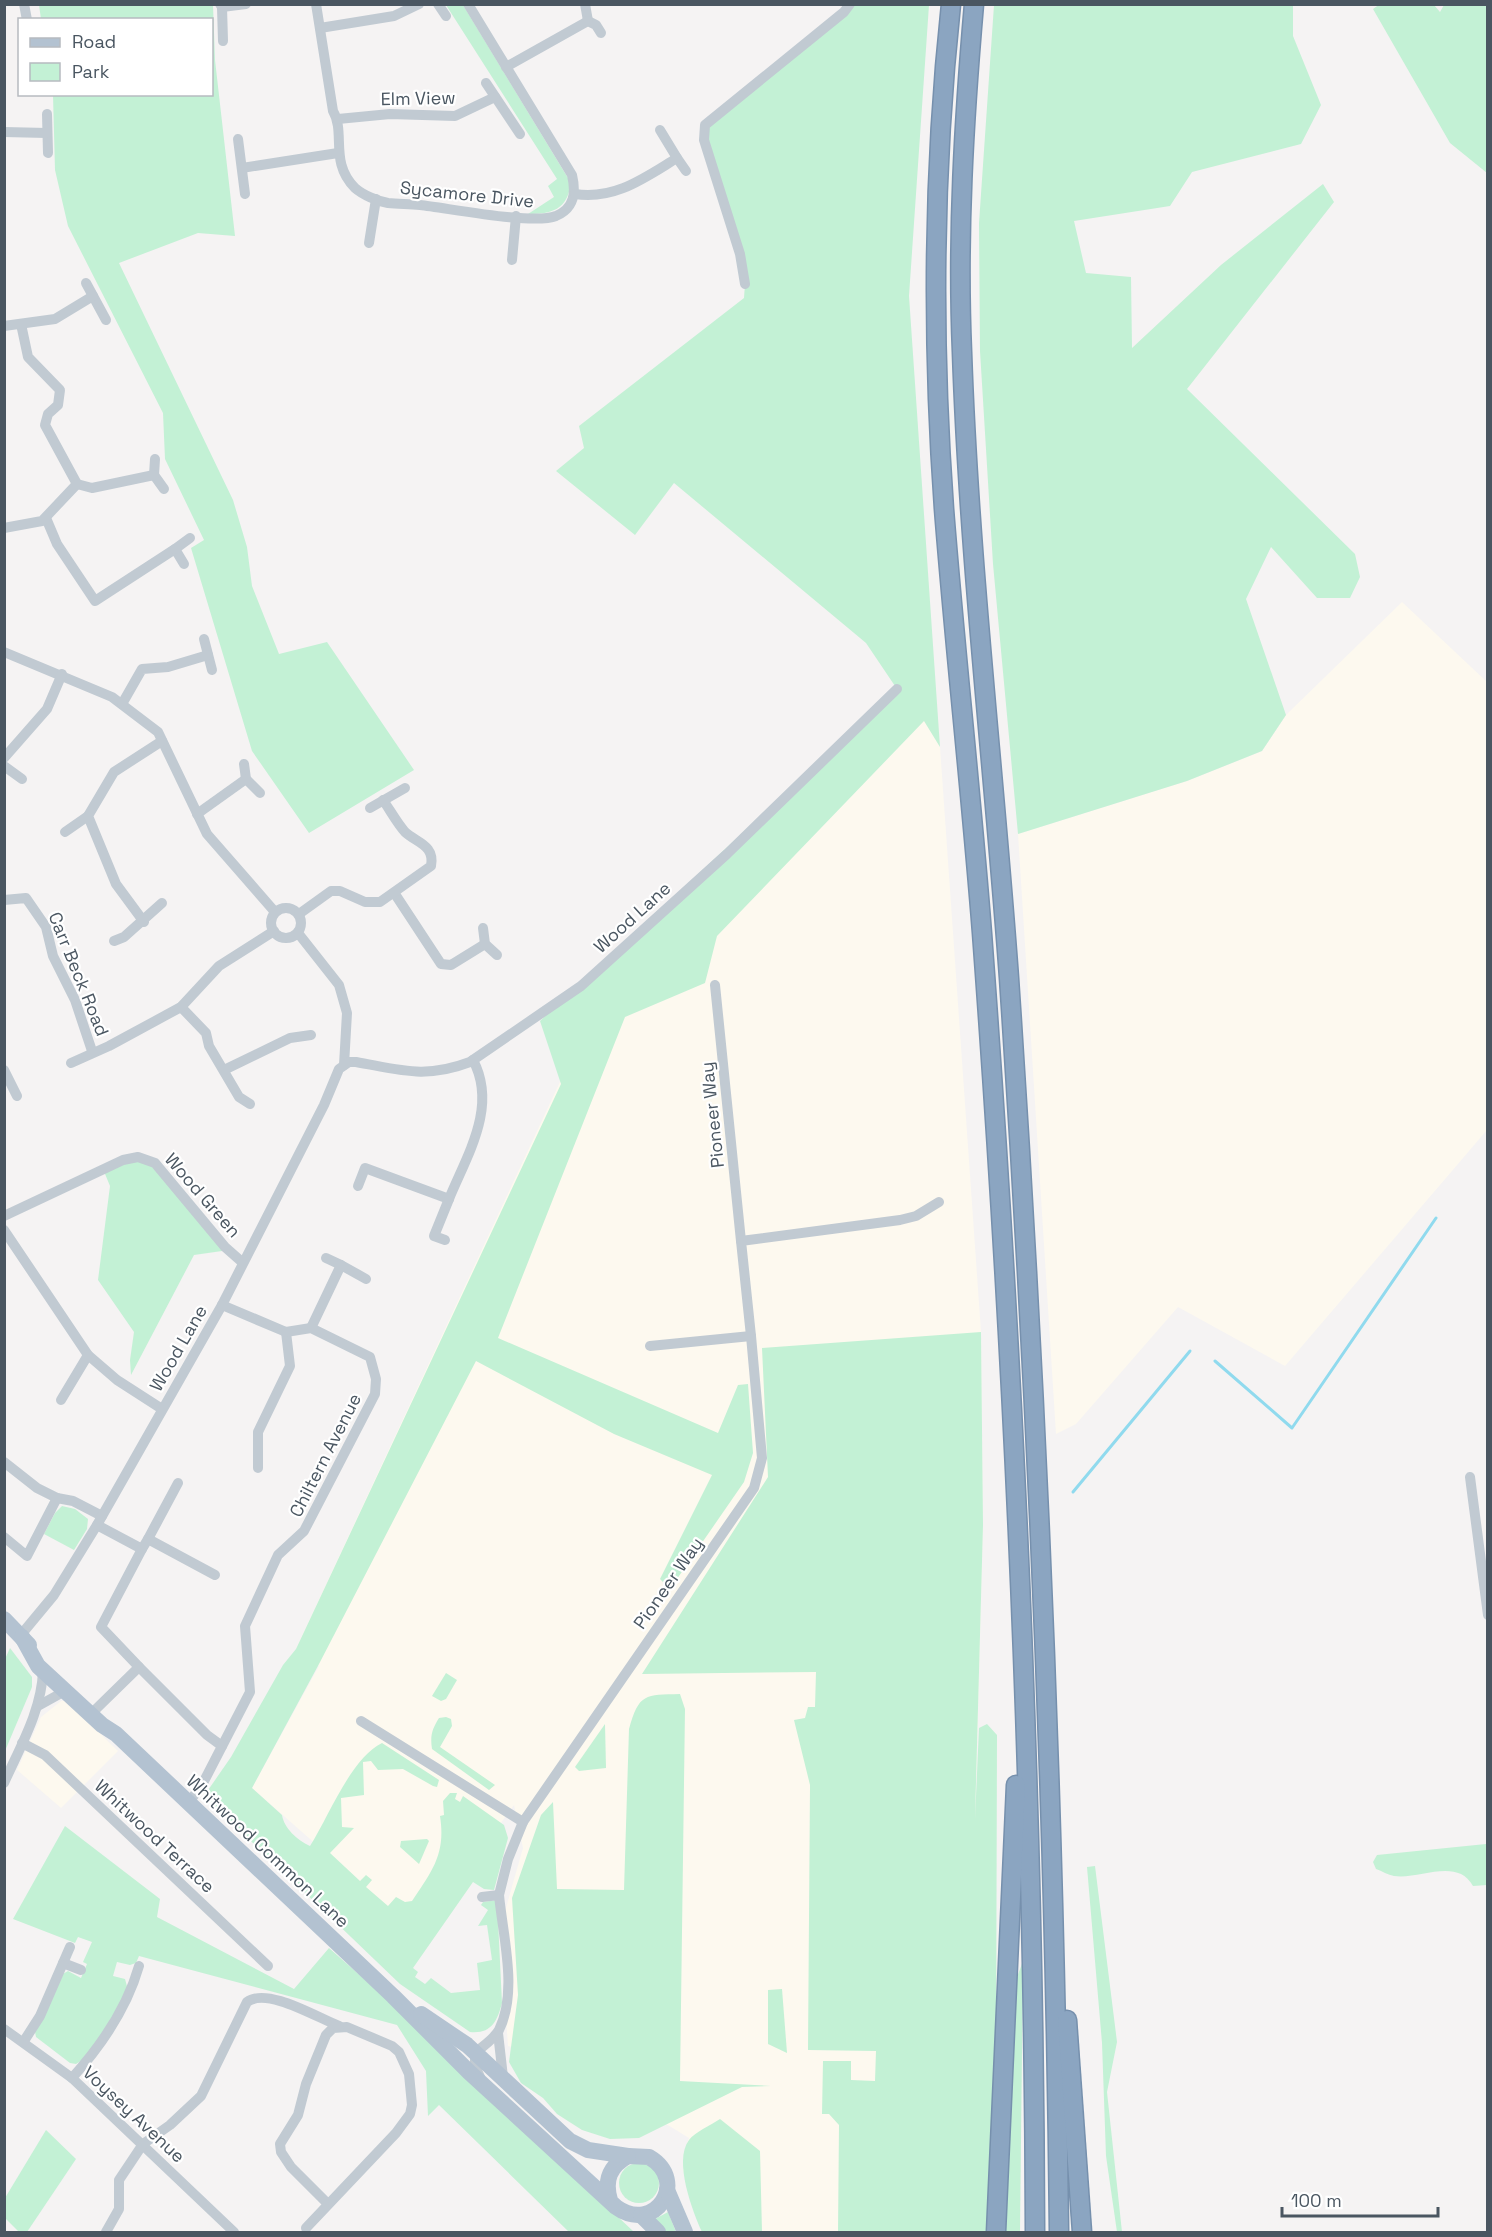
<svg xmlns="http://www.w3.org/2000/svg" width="1492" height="2237" font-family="'Space Grotesk',sans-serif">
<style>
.commercial{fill:#fdf9ef}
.green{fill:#c3f1d5}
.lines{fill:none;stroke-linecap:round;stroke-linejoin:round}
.stream{stroke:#90daee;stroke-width:3}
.motorway-casing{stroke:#7690ad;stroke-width:21}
.minor{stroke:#c1cad2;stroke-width:10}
.primary{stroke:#b3c2d1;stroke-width:16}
.motorway{stroke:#8ba5c1;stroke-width:18}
.labels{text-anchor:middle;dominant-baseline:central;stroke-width:4.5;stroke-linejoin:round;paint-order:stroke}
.street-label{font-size:18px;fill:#4a5661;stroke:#fff}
</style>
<rect width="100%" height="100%" fill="#f5f3f3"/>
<g class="commercial">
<polygon points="1402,602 1487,682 1487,1130 1285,1366 1178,1307 1076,1424 1056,1434 1018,834 1187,781 1262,751 1286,715"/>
<polygon points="924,720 940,747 981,1332 983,1525 964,2232 702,2232 683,2170 686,2146 689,2138 617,2094 608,2069 508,2046 500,1929 523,1848 514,1805 418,1934 252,1788 319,1666 296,1649 593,1011"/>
<polygon points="61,1701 67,1701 118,1751 61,1808 17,1770 41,1717"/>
</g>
<g class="green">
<polygon points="1380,4 1434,5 1440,12 1444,5 1487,5 1487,173 1450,143 1373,9"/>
<polygon points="39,5 213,5 215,60 235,236 198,233 119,263 233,500 247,547 252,586 279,654 327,642 414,770 309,833 252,751 191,548 204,540 165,459 163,413 68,226 55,170 53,95 212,94 212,20 41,19"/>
<path d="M446,5H463L571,183C567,210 552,214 528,214L554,197L548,186L557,179Z"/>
<path d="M849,5H929L909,296L940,747L924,721L717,936L705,983L625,1017L498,1338L718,1433L738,1385L748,1384L753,1453L744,1482L670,1589L660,1579L712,1475L614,1434L476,1361L319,1664L252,1788L282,1815C284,1828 297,1840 310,1846C329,1816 351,1758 382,1743L439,1780L437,1787L433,1786L403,1769L378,1770L371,1761L363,1762L364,1795L341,1798L342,1827L354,1828L330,1853L360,1881L366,1875L372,1880L366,1887L388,1906L396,1897L405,1902L412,1901C432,1871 446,1854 440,1816L444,1815L443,1801L450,1793H457L455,1799L460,1802L463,1796L504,1825L508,1838L494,1890L484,1889L473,1882L413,1968L418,1972L415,1977L425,1984L431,1978L451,1993L480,1990L477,1963L492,1960L487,1925L478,1926L488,1910L481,1905L483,1902L497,1900L502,2003C497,2022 491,2034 470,2032L400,1984L204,1796L231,1757L283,1665L296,1649L561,1084L540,1021L897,689L866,643L674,483L635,535L556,471L584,448L579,426L744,298L745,284L717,183L706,125Z"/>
<polygon points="994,5 1293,5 1293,36 1321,105 1301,144 1192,172 1170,206 1074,221 1086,273 1131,277 1132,348 1221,265 1323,184 1334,202 1187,389 1355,554 1360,577 1350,598 1317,598 1271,547 1246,599 1286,715 1262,751 1187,781 1018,834 993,564 980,351 979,223"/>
<polygon points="147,1159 229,1250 194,1255 131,1375 130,1360 134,1332 98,1280 110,1186 103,1169"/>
<polygon points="981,1332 983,1525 975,1819 979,1728 987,1724 997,1735 996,2071 986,2232 838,2232 839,2125 829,2114 822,2114 823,2061 851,2061 851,2080 875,2081 876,2051 808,2050 810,1785 794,1720 805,1718 808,1707 815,1707 816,1672 642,1674 768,1477 762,1348"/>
<polygon points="62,1506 75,1509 88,1519 87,1529 74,1550 44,1534 55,1513"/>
<polygon points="10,1648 32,1677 32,1687 5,1751 5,1659"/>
<polygon points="446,1673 457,1680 446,1699 441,1701 432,1696"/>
<path d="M680,1694L685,1709L680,2081L771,2086L742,2087L639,2138L610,2139L582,2130L557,2114L543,2098L521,2083L509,2062L518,1995L512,1898L541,1815L553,1802L557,1889L624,1890L629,1729C639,1693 645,1695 680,1694Z"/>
<path d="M446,1717L451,1719L452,1726L440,1747L495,1785L489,1790L432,1749C430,1736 432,1729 439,1718Z"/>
<polygon points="605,1724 606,1768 579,1771 575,1767"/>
<path d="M65,1826L160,1899L157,1917L294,1989L329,1948L406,2016L634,2232H569L439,2105L428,2116L426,2071L397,2025L139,1956L136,1963L130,1965L117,1962L113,1976L125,1979L128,1990C115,2014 101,2050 76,2064L70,2063L36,2037L35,2032L61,1975L68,1971L81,1978L87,1964L83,1962L92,1942L78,1937L75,1943L13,1919Z"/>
<polygon points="427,1839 429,1841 419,1864 400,1847 401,1841"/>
<path d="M1486,1844L1487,1885L1473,1886C1457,1857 1419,1880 1394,1876C1388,1875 1382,1871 1376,1869L1373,1862L1377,1855Z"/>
<polygon points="1095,1866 1117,2042 1107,2092 1122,2232 1117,2232 1106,2156 1102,2043 1087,1867"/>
<polygon points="1023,1961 1020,2232 1000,2232 1016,1980"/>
<polygon points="782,1989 787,2053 768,2044 768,1990"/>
<path d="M720,2119L760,2151L762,2232H702C693,2212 673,2161 689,2140C695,2132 711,2125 720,2119Z"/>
<polygon points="46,2130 76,2159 27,2232 19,2232 5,2218 5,2198"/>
<circle cx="639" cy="2183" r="20"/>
<polygon points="668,2212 676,2232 665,2232 655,2219"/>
</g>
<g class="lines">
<g class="stream">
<polyline points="1215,1361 1292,1428 1436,1218"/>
<polyline points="1073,1492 1190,1351"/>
</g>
<g class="motorway-casing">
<g id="motorway">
<path d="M951,4C933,171 932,342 944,509C955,650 971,791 982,933C1014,1365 1034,1799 1035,2232"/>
<path d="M974,4C964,120 957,236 962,352C969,561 994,769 1009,978C1037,1396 1055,1814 1059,2232"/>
<polyline points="1067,2020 1082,2232"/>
<polyline points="996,2232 1016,1785"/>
</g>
</g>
<g class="minor">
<polyline points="24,4 27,20"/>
<polyline points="220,4 222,7 246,4"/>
<path d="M316,4L333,111C346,133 329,162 355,188C363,195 377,201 388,203C398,204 409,204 420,205C448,208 533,225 556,216C575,208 576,192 572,175L468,4"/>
<polyline points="438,4 446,16"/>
<polyline points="585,4 588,21"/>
<polyline points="222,7 223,41"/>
<polyline points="588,21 596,25 601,33"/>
<polyline points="320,28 394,16 419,4"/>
<polyline points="506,67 588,21"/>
<polyline points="486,83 520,134"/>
<polyline points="47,114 48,153"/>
<polyline points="338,119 390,114 455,116 495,97"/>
<polyline points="660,130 677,158"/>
<polyline points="4,132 47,133"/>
<polyline points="238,139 245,194"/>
<polyline points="242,168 338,153"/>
<path d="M575,194C615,200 644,178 677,158L686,171"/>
<polyline points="369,243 376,199"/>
<polyline points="512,260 516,216"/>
<polyline points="86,283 106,320"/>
<polyline points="745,284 740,254 704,140 705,125 844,12 850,4"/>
<polyline points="21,324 28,357 60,390 58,405 48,414 45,425 77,484"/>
<polyline points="4,326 55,319 93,296"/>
<polyline points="155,459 154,475 164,489"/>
<polyline points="77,484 92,488 154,475"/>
<polyline points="46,518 57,544 95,601 175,549 184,564"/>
<polyline points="4,528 42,521 77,484"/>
<polyline points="175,549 190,538"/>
<polyline points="204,639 212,670"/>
<polyline points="4,652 112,697 158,732 207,834 275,912"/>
<polyline points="122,704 142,669 168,667 208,655"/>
<polyline points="4,758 47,709 62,674"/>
<polyline points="244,764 246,779 260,793"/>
<polyline points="4,766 22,779"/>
<polyline points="370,808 405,788"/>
<polyline points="197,814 246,779"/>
<polyline points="65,832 88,816"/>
<polyline points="395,894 441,964 451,965 485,944"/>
<polyline points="4,900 26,898 46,927 53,956 75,1000 92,1051"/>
<circle cx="286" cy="923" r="15"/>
<path d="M299,914L331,891H340L365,902H380L431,866C435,845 417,843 405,832C397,823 390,810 383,800"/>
<polyline points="144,922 116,884 88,816 114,772 162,741"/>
<polyline points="483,928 485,944 497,955"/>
<polyline points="298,933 339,985 347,1013 344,1065"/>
<polyline points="114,941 124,937 162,903"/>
<polyline points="715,985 741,1241"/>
<polyline points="181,1007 206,1033 209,1046 239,1097 250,1104"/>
<polyline points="71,1063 109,1046 181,1007 219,966 274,931"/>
<polyline points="4,1070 17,1096"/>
<polyline points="224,1070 290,1038 311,1035"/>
<polyline points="358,1186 365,1168 449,1199 434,1236 445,1240"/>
<path d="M449,1199C467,1155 498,1107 473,1060"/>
<polyline points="4,1216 123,1160 138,1157 155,1163 225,1247 242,1262"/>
<polyline points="4,1230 88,1355 117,1380 162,1409"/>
<polyline points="326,1258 341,1265"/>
<polyline points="311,1328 341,1265 366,1279"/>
<polyline points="751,1336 741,1241 900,1220 916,1216 939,1202"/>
<polyline points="61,1400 88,1355"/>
<polyline points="4,1462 37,1488 57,1498 73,1501 102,1516"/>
<polyline points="258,1468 258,1432 290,1366 286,1332"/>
<polyline points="1470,1477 1488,1615"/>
<polyline points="97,1525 142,1549 101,1627 139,1667"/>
<polyline points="4,1537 27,1556 57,1498"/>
<polyline points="148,1539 178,1483"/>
<polyline points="142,1549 148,1539 215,1575"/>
<path d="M20,1636L54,1595L97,1525L222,1305L324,1105L339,1069L349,1062H356C401,1070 425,1079 470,1062L581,986L727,854L897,689"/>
<polyline points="38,1706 65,1691"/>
<polyline points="96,1709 139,1667 207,1735 222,1746"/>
<polyline points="361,1721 523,1822 508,1859 499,1895"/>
<polyline points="22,1743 45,1755 268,1966"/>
<path d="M4,1783C20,1747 42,1710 43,1670"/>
<polyline points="189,1802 202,1785 250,1692 245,1626 278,1555 304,1531 375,1394 376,1379 370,1357 311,1328 286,1332 222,1305"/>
<polyline points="523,1822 754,1488 762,1458 751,1336 650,1346"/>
<polyline points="63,1963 81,1970"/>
<polyline points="4,2029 72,2078 234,2232"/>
<polyline points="498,2033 503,2077"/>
<polyline points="24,2041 40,2016 70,1947"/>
<path d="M480,2077L475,2066V2053C483,2046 494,2039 499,2030C518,1992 503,1937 499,1895L482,1897"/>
<path d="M72,2078C101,2046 127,2008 139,1966"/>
<polyline points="306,2228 396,2133 410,2114 412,2105 409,2074 399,2052 392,2046 347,2027 333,2028 326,2035 306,2084 298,2115 280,2144 281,2152 291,2167 328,2204"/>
<path d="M106,2232L119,2209V2180L143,2144L170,2125L201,2096L247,2002C267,1987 316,2017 339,2026"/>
</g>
<g class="primary">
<polyline points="4,1619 29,1645"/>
<path d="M22,1637L38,1666L102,1725L116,1734L393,1996L469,2072L616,2207C655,2235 690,2181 649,2157L628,2156C610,2166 604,2180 610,2200"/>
<polyline points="421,2014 467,2045 570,2141 588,2150 628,2156"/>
<polyline points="667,2190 685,2232"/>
<polyline points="641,2215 658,2232"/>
</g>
<use href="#motorway" class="motorway"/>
</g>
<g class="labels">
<g class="street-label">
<text transform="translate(418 98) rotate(-1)">Elm View</text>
<text transform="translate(467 194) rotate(6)">Sycamore Drive</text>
<text transform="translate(632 917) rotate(-42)">Wood Lane</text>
<text transform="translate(79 974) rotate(68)">Carr Beck Road</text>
<text transform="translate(712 1115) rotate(-96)">Pioneer Way</text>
<text transform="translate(203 1195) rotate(49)">Wood Green</text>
<text transform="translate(178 1348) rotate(-60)">Wood Lane</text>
<text transform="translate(325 1455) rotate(-63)">Chiltern Avenue</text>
<text transform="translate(668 1583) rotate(-55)">Pioneer Way</text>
<text transform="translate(155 1836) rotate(43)">Whitwood Terrace</text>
<text transform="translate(268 1851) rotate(43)">Whitwood Common Lane</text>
<text transform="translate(134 2114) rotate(43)">Voysey Avenue</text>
</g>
</g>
<rect width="1492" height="2237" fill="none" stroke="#4a5661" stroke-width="12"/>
<rect x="18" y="18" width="195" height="78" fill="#ffffff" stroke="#b7bbc0" stroke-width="1.5"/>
<rect x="30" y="38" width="30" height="9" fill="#b3c2d1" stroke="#b7bbc0" stroke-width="1.5"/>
<text x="72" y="48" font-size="18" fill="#4a5661">Road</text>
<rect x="30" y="63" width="30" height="18" fill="#c3f1d5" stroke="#b7bbc0" stroke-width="1.5"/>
<text x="72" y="78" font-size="18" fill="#4a5661">Park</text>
<path d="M1282 2207v9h156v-9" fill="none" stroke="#4a5661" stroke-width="3"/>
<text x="1291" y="2207" font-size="18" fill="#4a5661" stroke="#ffffff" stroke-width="4.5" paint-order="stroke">100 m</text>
</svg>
